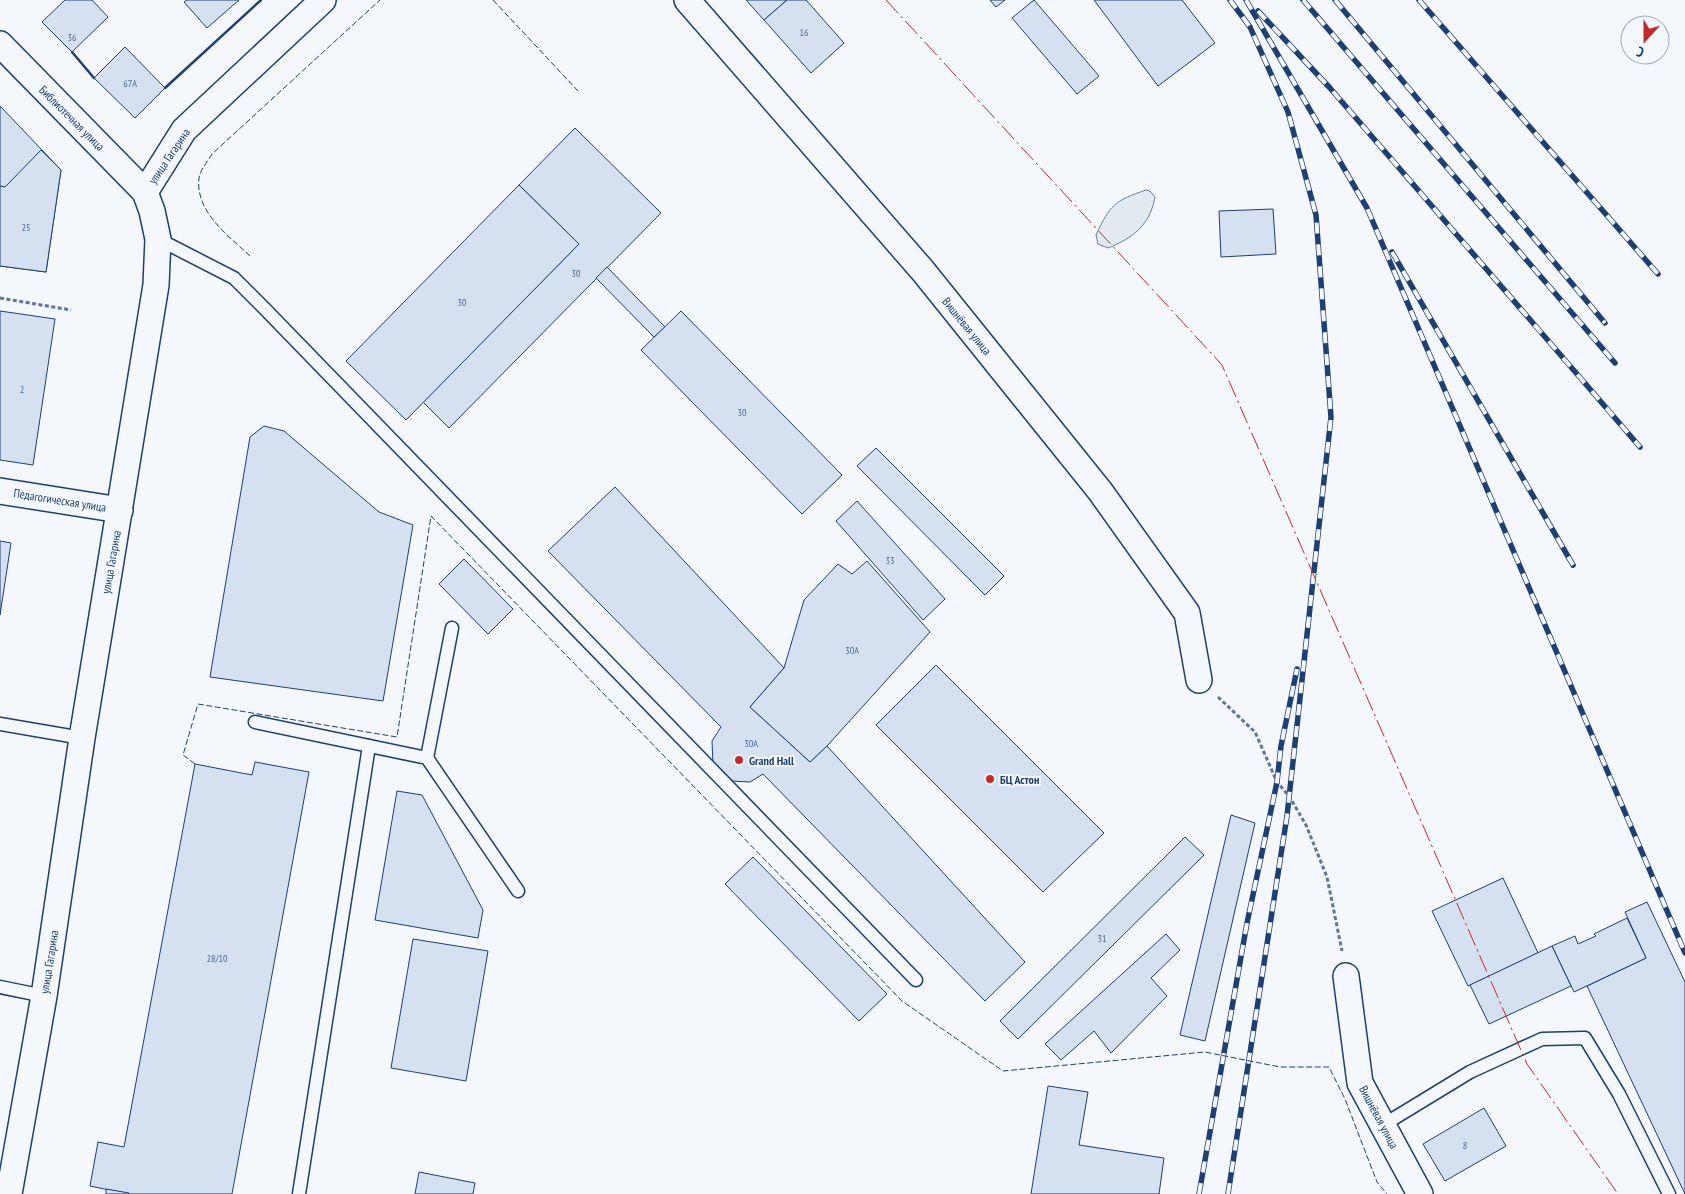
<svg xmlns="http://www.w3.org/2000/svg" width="1685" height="1194" font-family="'PT Sans Narrow',sans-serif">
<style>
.green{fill:#e3e9f0;stroke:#687fa3}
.building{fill:#d5e0f0;stroke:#1d3f73}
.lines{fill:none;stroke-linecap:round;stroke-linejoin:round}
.service-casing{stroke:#1d3f73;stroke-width:15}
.minor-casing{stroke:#1d3f73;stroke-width:28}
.path{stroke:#5e769c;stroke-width:3;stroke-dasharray:4 2.5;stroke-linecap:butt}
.service{stroke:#f4f7fb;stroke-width:12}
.minor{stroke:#f4f7fb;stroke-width:25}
.rail-casing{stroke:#1d3f73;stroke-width:5.5}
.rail{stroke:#f4f7fb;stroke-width:4;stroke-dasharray:11;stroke-linecap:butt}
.fence{stroke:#1d3f73;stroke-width:1;stroke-dasharray:6 2.5;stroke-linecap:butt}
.wall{stroke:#1d3f73;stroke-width:2.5}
.power{stroke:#c62828;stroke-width:1;stroke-dasharray:18 4 2.5 4;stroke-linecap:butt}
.poi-dot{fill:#c62828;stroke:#f4f7fb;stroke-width:2}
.labels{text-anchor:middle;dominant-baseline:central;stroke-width:4;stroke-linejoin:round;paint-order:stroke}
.number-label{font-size:10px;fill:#4b6792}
.street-label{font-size:12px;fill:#1d3f73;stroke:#f4f7fb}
.poi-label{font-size:12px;font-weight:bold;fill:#1d3f73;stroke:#f4f7fb;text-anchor:start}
</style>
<rect width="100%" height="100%" fill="#f4f7fb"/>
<path class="green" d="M1146,190L1150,191L1155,197C1150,225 1133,238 1108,248L1098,244L1096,235C1110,205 1114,201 1146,190Z"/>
<g class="building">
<polygon points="65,0 92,0 108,17 72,52 42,22"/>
<polygon points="187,0 239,0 207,28 184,2"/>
<polygon points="746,0 787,0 764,20"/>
<polygon points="787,0 806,0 844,43 811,73 764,20"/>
<polygon points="990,0 1005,0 996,7"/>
<polygon points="1034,0 1099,76 1077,94 1012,18"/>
<polygon points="1094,0 1182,0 1215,43 1158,86"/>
<polygon points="125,47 165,88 135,118 94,78"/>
<polygon points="0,106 61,170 46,272 0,266"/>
<polygon points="575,128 661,213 449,428 423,402 579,244 519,185"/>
<polygon points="41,150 61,170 46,272 0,266 0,186 5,187"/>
<polygon points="519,185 579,244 406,420 346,361"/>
<polygon points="1273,209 1276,254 1221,257 1219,211"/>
<polygon points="607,267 665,327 654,337 596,278"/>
<polygon points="0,311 55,319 33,465 0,460"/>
<polygon points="681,311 842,475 802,514 641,350"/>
<polygon points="264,426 284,431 379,512 413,525 383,701 210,677 250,437"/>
<polygon points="876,448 1004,576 985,595 857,466"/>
<polygon points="615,487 784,668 750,707 810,762 827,746 1025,962 985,1001 763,774 750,782 731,781 713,764 712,741 721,727 548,551"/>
<polygon points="857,501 945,599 923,620 836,521"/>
<polygon points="0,541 11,543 0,615"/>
<polygon points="464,559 513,609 488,634 439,584"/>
<polygon points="867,561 930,632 827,746 810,762 750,707 784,668 804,600 838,564 852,574"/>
<polygon points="936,665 1104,833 1043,892 876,725"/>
<polygon points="255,762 309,772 232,1194 129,1194 90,1186 98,1142 124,1147 195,764 252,775"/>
<polygon points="397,791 422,795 483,910 478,938 375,920"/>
<polygon points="1231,815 1255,823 1205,1041 1180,1035"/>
<polygon points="1185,837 1204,855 1018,1039 1000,1021"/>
<polygon points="753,857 887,994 859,1021 725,884"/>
<polygon points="1503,878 1538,953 1468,986 1432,911"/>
<polygon points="1647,902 1685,982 1685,1194 1587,986 1646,958 1625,912"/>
<polygon points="1627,918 1646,958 1574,992 1552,946 1575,936 1578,944 1596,936 1594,934"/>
<polygon points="1166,934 1180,950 1151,978 1167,996 1111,1053 1094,1031 1061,1060 1045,1044"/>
<polygon points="413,939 488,951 466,1081 391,1068"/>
<polygon points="1552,946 1571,986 1489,1024 1470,985"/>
<polygon points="1048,1086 1088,1092 1079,1145 1164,1158 1159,1194 1031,1194"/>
<polygon points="1484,1108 1506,1146 1445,1181 1423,1144"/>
<polygon points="419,1172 475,1183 473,1194 415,1194"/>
<polygon points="106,1189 129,1193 129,1194 106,1194"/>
</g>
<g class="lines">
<g class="service-casing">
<g id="service">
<polyline points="158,239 234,278 264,308 916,980"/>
<polyline points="255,722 427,758 518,891"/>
<polyline points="0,724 82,738"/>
<polyline points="427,758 452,628"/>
<polyline points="0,987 44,996"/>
<polyline points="1383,1125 1470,1072 1542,1039 1585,1038 1619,1094 1669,1194"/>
<polyline points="299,1194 369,746"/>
</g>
</g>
<g class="minor-casing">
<g id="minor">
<polyline points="687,0 923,271 1100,491 1187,613 1199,680"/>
<polyline points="0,44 145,192 152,211 158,239 156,285 82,738 44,996 9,1194"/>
<polyline points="145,192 184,130 323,0"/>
<polyline points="0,491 120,510"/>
<polyline points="1346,976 1360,1083 1420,1194"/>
</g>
</g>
<g class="path">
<polyline points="0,298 71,310"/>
<polyline points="1218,697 1255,732 1277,782 1289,796 1306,825 1327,877 1342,951"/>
</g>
<use href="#service" class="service"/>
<use href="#minor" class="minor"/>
<g class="rail-casing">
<g id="rail">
<polyline points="1246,0 1367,208 1685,953"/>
<polyline points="1303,0 1615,363"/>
<polyline points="1335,0 1605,323"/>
<polyline points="1419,0 1658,274"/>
<polyline points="1258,11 1330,88 1640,447"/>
<polyline points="1392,252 1573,565"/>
<polyline points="1199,1194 1247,923 1277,782 1281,746 1297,669"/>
<polyline points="1228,1194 1287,816 1331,417 1316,215 1288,112 1250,27 1230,0"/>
</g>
</g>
<use href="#rail" class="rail"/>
<g class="fence">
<polyline points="493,0 578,91"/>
<path d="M250,256C228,235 195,212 199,178C200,170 208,161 212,154L380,0"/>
<polyline points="195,764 183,755 198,704 397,737 431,516 902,1001 1003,1071 1205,1052 1280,1067 1329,1067 1345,1099 1377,1182 1387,1194"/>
</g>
<g class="wall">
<polyline points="72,52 94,78"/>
<polyline points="165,88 261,0"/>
</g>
<polyline class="power" points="886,0 1222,365 1527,1064 1618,1194"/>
</g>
<g class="poi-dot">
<circle cx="739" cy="760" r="5"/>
<circle cx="990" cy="779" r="5"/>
</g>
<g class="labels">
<g class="number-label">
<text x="804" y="32">16</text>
<text x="72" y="37">36</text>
<text x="130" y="83">67А</text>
<text x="26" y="227">25</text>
<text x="576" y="273">30</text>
<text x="462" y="302">30</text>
<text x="22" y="389">2</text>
<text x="742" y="412">30</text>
<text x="890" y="560">33</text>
<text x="852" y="650">30А</text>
<text x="751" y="743">30А</text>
<text x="1102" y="938">31</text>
<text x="217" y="958">28/10</text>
<text x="1465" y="1145">8</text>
</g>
<g class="street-label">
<text transform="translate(72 118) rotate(45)">Библиотечная улица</text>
<text transform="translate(169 156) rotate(-56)">улица Гагарина</text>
<text transform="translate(967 326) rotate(51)">Вишнёвая улица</text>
<text transform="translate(60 500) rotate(9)">Педагогическая улица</text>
<text transform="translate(111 562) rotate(-80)">улица Гагарина</text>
<text transform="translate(49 962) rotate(-81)">улица Гагарина</text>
<text transform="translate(1379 1117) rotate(62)">Вишнёвая улица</text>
</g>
<g class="poi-label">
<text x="749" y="760">Grand Hall</text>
<text x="1000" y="779">БЦ Астон</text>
</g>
</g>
<g transform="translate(1645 40) rotate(201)"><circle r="24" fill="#f4f7fb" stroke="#9eadc5"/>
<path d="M0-4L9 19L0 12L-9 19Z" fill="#c62828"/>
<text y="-8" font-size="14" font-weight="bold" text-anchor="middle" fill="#1d3f73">С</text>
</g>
</svg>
